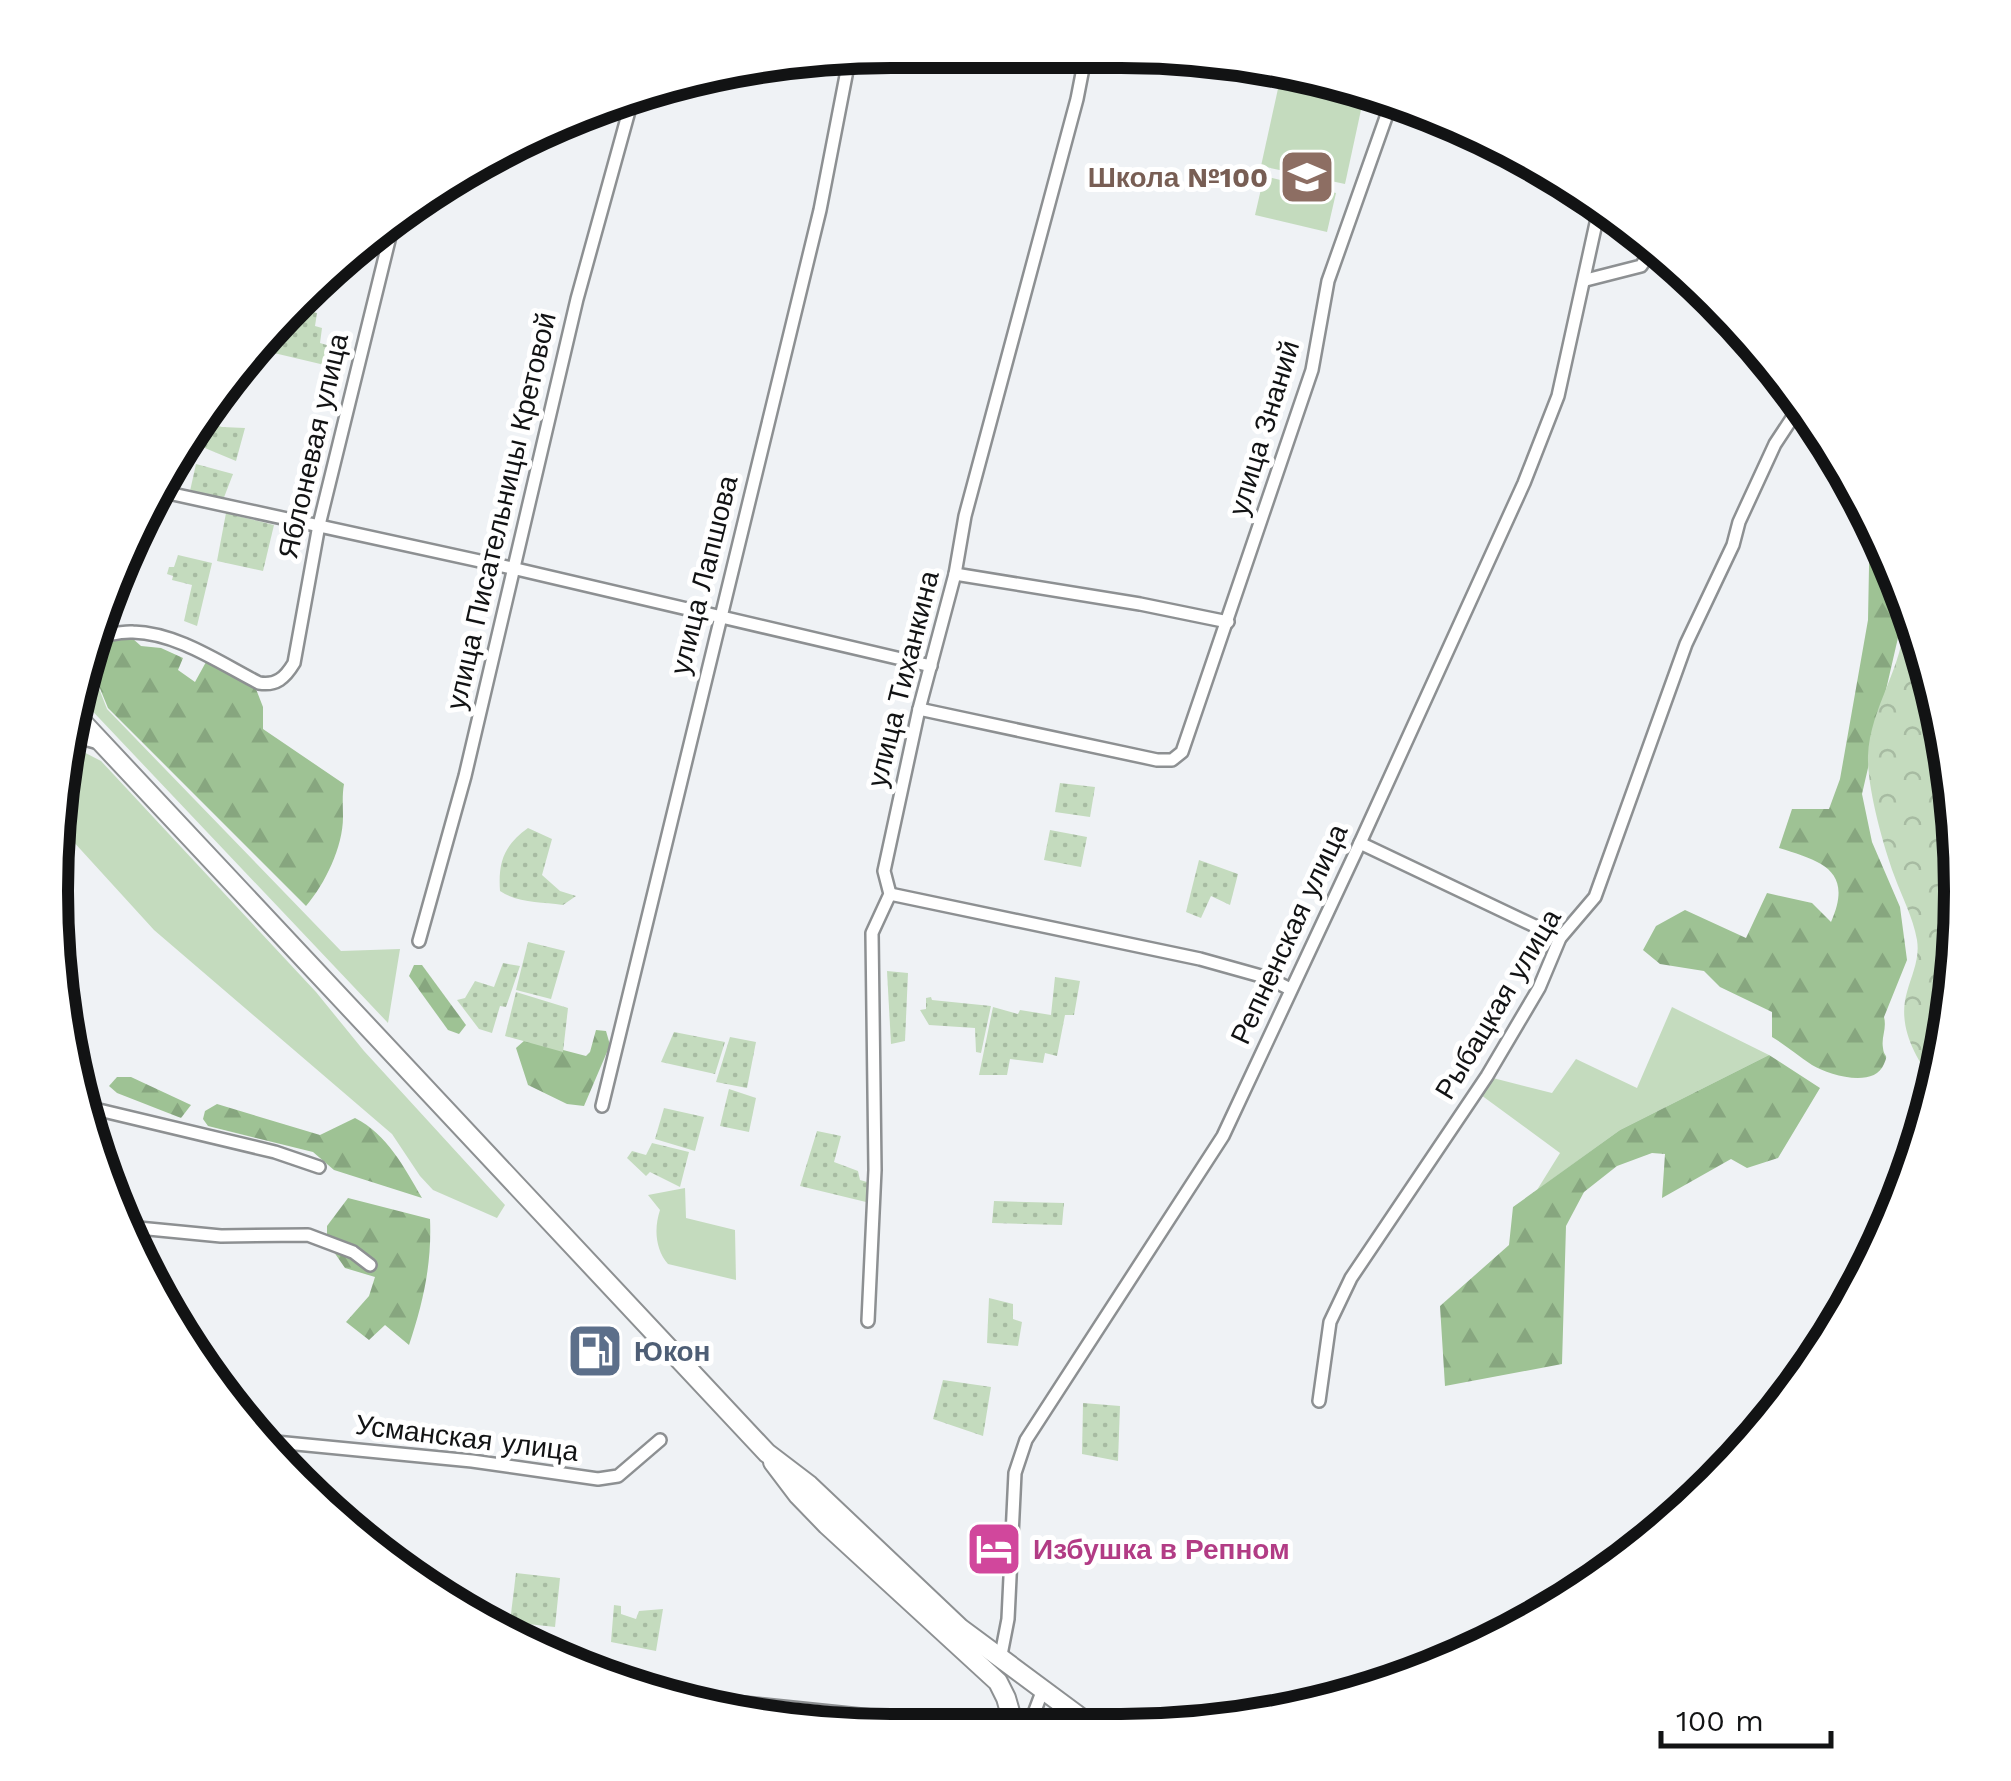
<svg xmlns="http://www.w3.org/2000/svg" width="2011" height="1781" font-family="'Work Sans',sans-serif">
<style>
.grass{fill:#c4dbbe}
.forest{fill:url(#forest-firs)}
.park{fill:url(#park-crowns)}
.garden{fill:url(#garden-dots)}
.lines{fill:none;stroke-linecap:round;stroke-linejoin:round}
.minor-casing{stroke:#8d9092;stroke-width:16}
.highway-casing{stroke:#8d9092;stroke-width:22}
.minor{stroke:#fff;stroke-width:11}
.highway{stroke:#fff;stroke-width:18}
.labels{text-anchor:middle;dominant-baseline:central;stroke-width:10;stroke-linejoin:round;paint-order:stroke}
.education-label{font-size:28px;font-weight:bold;fill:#785e54;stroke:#fff;text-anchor:end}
.street-label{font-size:28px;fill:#121314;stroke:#fff}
.service-label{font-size:28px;font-weight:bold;fill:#4e5e75;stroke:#fff;text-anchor:start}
.hotel-label{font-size:28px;font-weight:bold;fill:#b23c85;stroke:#fff;text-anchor:start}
.rim{fill:none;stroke:#121314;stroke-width:12}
</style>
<defs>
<pattern id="forest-firs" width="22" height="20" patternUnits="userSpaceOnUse" patternTransform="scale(2.5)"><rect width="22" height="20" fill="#9ec294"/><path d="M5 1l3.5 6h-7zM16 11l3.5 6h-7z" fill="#87a67f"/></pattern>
<pattern id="park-crowns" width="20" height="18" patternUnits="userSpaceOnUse" patternTransform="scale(2.5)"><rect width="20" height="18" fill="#c4dbbe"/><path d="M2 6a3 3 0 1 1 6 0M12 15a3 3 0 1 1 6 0" fill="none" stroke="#a7bba2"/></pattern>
<pattern id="garden-dots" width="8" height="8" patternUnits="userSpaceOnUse" patternTransform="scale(2.5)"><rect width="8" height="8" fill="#c4dbbe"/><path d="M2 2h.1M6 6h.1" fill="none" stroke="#a7bba2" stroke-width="1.8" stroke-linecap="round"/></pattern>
</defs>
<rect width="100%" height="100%" fill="#eff2f5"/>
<g class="grass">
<polygon points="1283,66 1364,96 1345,184 1261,166"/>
<polygon points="1264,176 1336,193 1327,232 1255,215"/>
<polygon points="87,658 107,709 341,951 400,949 388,1023 82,700 76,693"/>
<polygon points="72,746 101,761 316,992 364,1051 505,1205 497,1218 433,1190 420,1176 392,1134 154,930 71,839 66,810 61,801 67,773 63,771 64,754"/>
<polygon points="1672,1007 1769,1055 1620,1130 1537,1190 1560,1153 1481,1095 1493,1078 1552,1093 1576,1059 1637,1088"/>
<path d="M685,1188L686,1218L735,1230L736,1280L668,1264C655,1249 654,1228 660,1210L648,1195Z"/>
</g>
<g class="forest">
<path d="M1870,514L1906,603L1862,794L1872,842L1900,907L1907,960L1884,1017C1887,1029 1881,1037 1883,1048C1884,1058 1889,1053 1884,1064C1874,1089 1829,1075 1812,1065C1798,1056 1786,1045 1772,1037V1012L1720,987L1704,971L1660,964L1643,950L1656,926L1685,910L1746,938L1767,893L1812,903L1831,922C1854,870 1821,861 1779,848L1792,809H1829L1840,779L1868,620Z"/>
<path d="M110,638H132L141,646L161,648L183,658L178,670L195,682L206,662L256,689L263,707V729L344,784C342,796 343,805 343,817C343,847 325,884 306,906L108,708L87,657L92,641Z"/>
<polygon points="414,965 422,965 466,1025 459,1034 448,1030 409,976"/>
<polygon points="596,1030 606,1031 610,1045 584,1106 567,1104 528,1085 516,1048 525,1040 586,1056 590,1052"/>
<polygon points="1769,1055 1820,1088 1778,1158 1747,1168 1731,1159 1662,1198 1665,1154 1652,1153 1617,1166 1584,1192 1566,1226 1562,1364 1445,1386 1440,1306 1509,1245 1513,1207 1620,1130"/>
<polygon points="117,1077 131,1077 191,1105 181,1118 117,1093 109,1086"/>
<path d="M217,1104L320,1135L355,1118C387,1134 404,1167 422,1198L334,1170L313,1152L208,1126L203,1119L205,1111Z"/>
<path d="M348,1198L430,1219C432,1264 423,1303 409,1345L385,1325L369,1340L346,1322L369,1296L375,1277L345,1268L327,1242V1226Z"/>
</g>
<path class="park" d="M1858,492L1874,518L1932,672L1959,835L1954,1000L1934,1083C1915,1057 1897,1026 1907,992C1912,974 1920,959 1917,940C1913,917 1902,897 1894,875C1883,845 1867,787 1868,756C1870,704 1909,661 1904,609Z"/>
<g class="garden">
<polygon points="316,280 307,310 317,313 315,326 322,328 320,343 340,349 333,367 253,348 291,307 306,310 292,306"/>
<polygon points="200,420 222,427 245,428 236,461 188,441"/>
<polygon points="196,464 233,474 223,500 190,491"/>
<polygon points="226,513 274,525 263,571 217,561"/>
<polygon points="178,555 212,563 197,626 184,621 192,585 172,580 173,576 167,574 169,567 174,567"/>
<polygon points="1060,783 1095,787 1090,817 1055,812"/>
<path d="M528,828L552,839L542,875L560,891L576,896L563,905C540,901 520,904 500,891C498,862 504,845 528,828Z"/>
<polygon points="1050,830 1087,837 1081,867 1044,860"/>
<polygon points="1199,860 1238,874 1230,905 1211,896 1201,918 1186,912"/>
<polygon points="528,942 565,951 551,999 516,990"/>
<polygon points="503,963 520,966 506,1007 500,1006 492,1033 479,1029 457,1000 465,998 475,981 494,987"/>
<polygon points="887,971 908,973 905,1041 891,1044"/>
<polygon points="1055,977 1080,981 1074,1015 1065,1015 1057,1056 1045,1053 1043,1063 1010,1059 1007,1075 979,1075 993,1007 1018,1014 1020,1010 1051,1015"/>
<polygon points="516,992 568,1008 563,1052 505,1036"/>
<polygon points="931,997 932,1000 991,1006 981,1053 976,1052 975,1028 929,1025 920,1010 926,1009 926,998"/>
<polygon points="674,1032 725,1042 715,1074 661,1062"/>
<polygon points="730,1037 756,1042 747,1088 716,1082"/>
<polygon points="729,1089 756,1098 749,1132 720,1126"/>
<polygon points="664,1108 704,1117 695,1151 655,1139"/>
<polygon points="817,1131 841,1136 834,1162 858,1171 860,1180 867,1182 866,1202 800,1186"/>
<polygon points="652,1143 689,1152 680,1187 650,1172 646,1176 627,1158 632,1151 646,1155"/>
<polygon points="994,1201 1064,1203 1062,1225 992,1223"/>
<polygon points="989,1298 1013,1304 1013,1319 1022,1322 1018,1346 987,1343"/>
<polygon points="943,1380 991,1387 983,1436 933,1419"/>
<polygon points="1083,1403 1120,1406 1118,1461 1082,1454"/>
<polygon points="516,1573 560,1578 555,1627 510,1622"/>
<polygon points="614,1605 621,1606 621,1614 636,1619 639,1611 663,1609 656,1651 611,1642"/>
</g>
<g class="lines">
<g class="minor-casing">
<g id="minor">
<polyline points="1586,280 1641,266 1655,245"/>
<polyline points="159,491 512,568 931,666"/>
<polyline points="955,574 1140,604 1228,622"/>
<path d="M93,637C107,636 119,631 133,632C177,633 220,663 259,683C276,686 285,678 294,663L319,525L394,220"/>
<polyline points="919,709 1157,760 1172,760 1182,752 1312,370 1328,281 1390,106"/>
<polyline points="66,734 95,742"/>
<polyline points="1360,843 1560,938"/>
<polyline points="890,894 1200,959 1268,978 1290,989"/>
<polyline points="419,941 465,776 577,299 634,93"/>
<polyline points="78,1105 275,1152 319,1167"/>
<polyline points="602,1106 820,210 850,55"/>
<polyline points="128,1227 221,1236 308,1235 353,1252 370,1265"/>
<polyline points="868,1321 875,1170 872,933 890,894 884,871 919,709 955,574 965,516 1077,99 1085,58"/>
<polyline points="1319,1401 1330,1322 1351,1278 1487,1076 1539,988 1560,938 1595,897 1686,644 1733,545 1739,522 1775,444 1802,403"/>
<polyline points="255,1440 472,1461 598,1479 618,1476 660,1440"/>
<polyline points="1000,1660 1008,1619 1015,1473 1026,1440 1223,1136 1360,843 1524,483 1558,396 1600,205"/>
<polyline points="647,1693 918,1721 951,1729"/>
<polyline points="1028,1729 1042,1692"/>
</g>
</g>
<g class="highway-casing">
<g id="highway">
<polyline points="71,710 767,1453 809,1485 960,1628 1096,1729"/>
<polyline points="773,1462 798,1495 827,1525 998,1682 1006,1698 1015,1729"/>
</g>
</g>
<use href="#minor" class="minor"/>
<use href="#highway" class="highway"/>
</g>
<defs>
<g id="school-square" transform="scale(2.875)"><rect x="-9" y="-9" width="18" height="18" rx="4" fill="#8d6e63" stroke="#fff"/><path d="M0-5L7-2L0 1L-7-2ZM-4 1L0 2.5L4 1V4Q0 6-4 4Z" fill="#fff"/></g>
<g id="fuel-square" transform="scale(2.875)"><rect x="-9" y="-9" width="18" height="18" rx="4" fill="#5c6f8a" stroke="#fff"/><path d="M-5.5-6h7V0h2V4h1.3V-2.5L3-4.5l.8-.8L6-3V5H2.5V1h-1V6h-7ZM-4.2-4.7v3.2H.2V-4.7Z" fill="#fff"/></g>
<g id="hotel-square" transform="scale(2.875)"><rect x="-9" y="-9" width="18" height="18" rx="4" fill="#d1479c" stroke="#fff"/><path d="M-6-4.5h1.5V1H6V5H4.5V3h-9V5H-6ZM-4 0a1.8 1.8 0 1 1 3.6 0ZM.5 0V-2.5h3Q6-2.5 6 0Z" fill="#fff"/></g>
</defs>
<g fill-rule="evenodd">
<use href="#school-square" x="1307" y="177"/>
<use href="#fuel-square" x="595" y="1351"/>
<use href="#hotel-square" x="994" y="1549"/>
</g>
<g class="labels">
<g class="education-label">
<text x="1268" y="177">Школа №100</text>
</g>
<g class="street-label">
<text transform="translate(1264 428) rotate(-73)">улица Знаний</text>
<text transform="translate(313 446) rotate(-77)">Яблоневая улица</text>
<text transform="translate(501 511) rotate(-77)">улица Писательницы Кретовой</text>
<text transform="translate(704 575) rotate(-76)">улица Лапшова</text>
<text transform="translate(903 679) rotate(-76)">улица Тиханкина</text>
<text transform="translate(1289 934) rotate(-65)">Репненская улица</text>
<text transform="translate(1498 1004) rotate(-59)">Рыбацкая улица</text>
<text transform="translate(467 1438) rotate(7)">Усманская улица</text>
</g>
<g class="service-label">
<text x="634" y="1351">Юкон</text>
</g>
<g class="hotel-label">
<text x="1033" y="1549">Избушка в Репном</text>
</g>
</g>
<path d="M0 0H2011V1781H0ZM891 68H1121A823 823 0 0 1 1944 891V891A823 823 0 0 1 1121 1714H891A823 823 0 0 1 68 891V891A823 823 0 0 1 891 68Z" fill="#fff" fill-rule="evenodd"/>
<path class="rim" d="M891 68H1121A823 823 0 0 1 1944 891V891A823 823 0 0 1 1121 1714H891A823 823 0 0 1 68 891V891A823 823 0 0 1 891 68Z"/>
<path d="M1661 1731v15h170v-15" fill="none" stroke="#121314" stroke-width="5"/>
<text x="1676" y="1731" font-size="30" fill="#121314" stroke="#ffffff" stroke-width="8" paint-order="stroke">100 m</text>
</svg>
